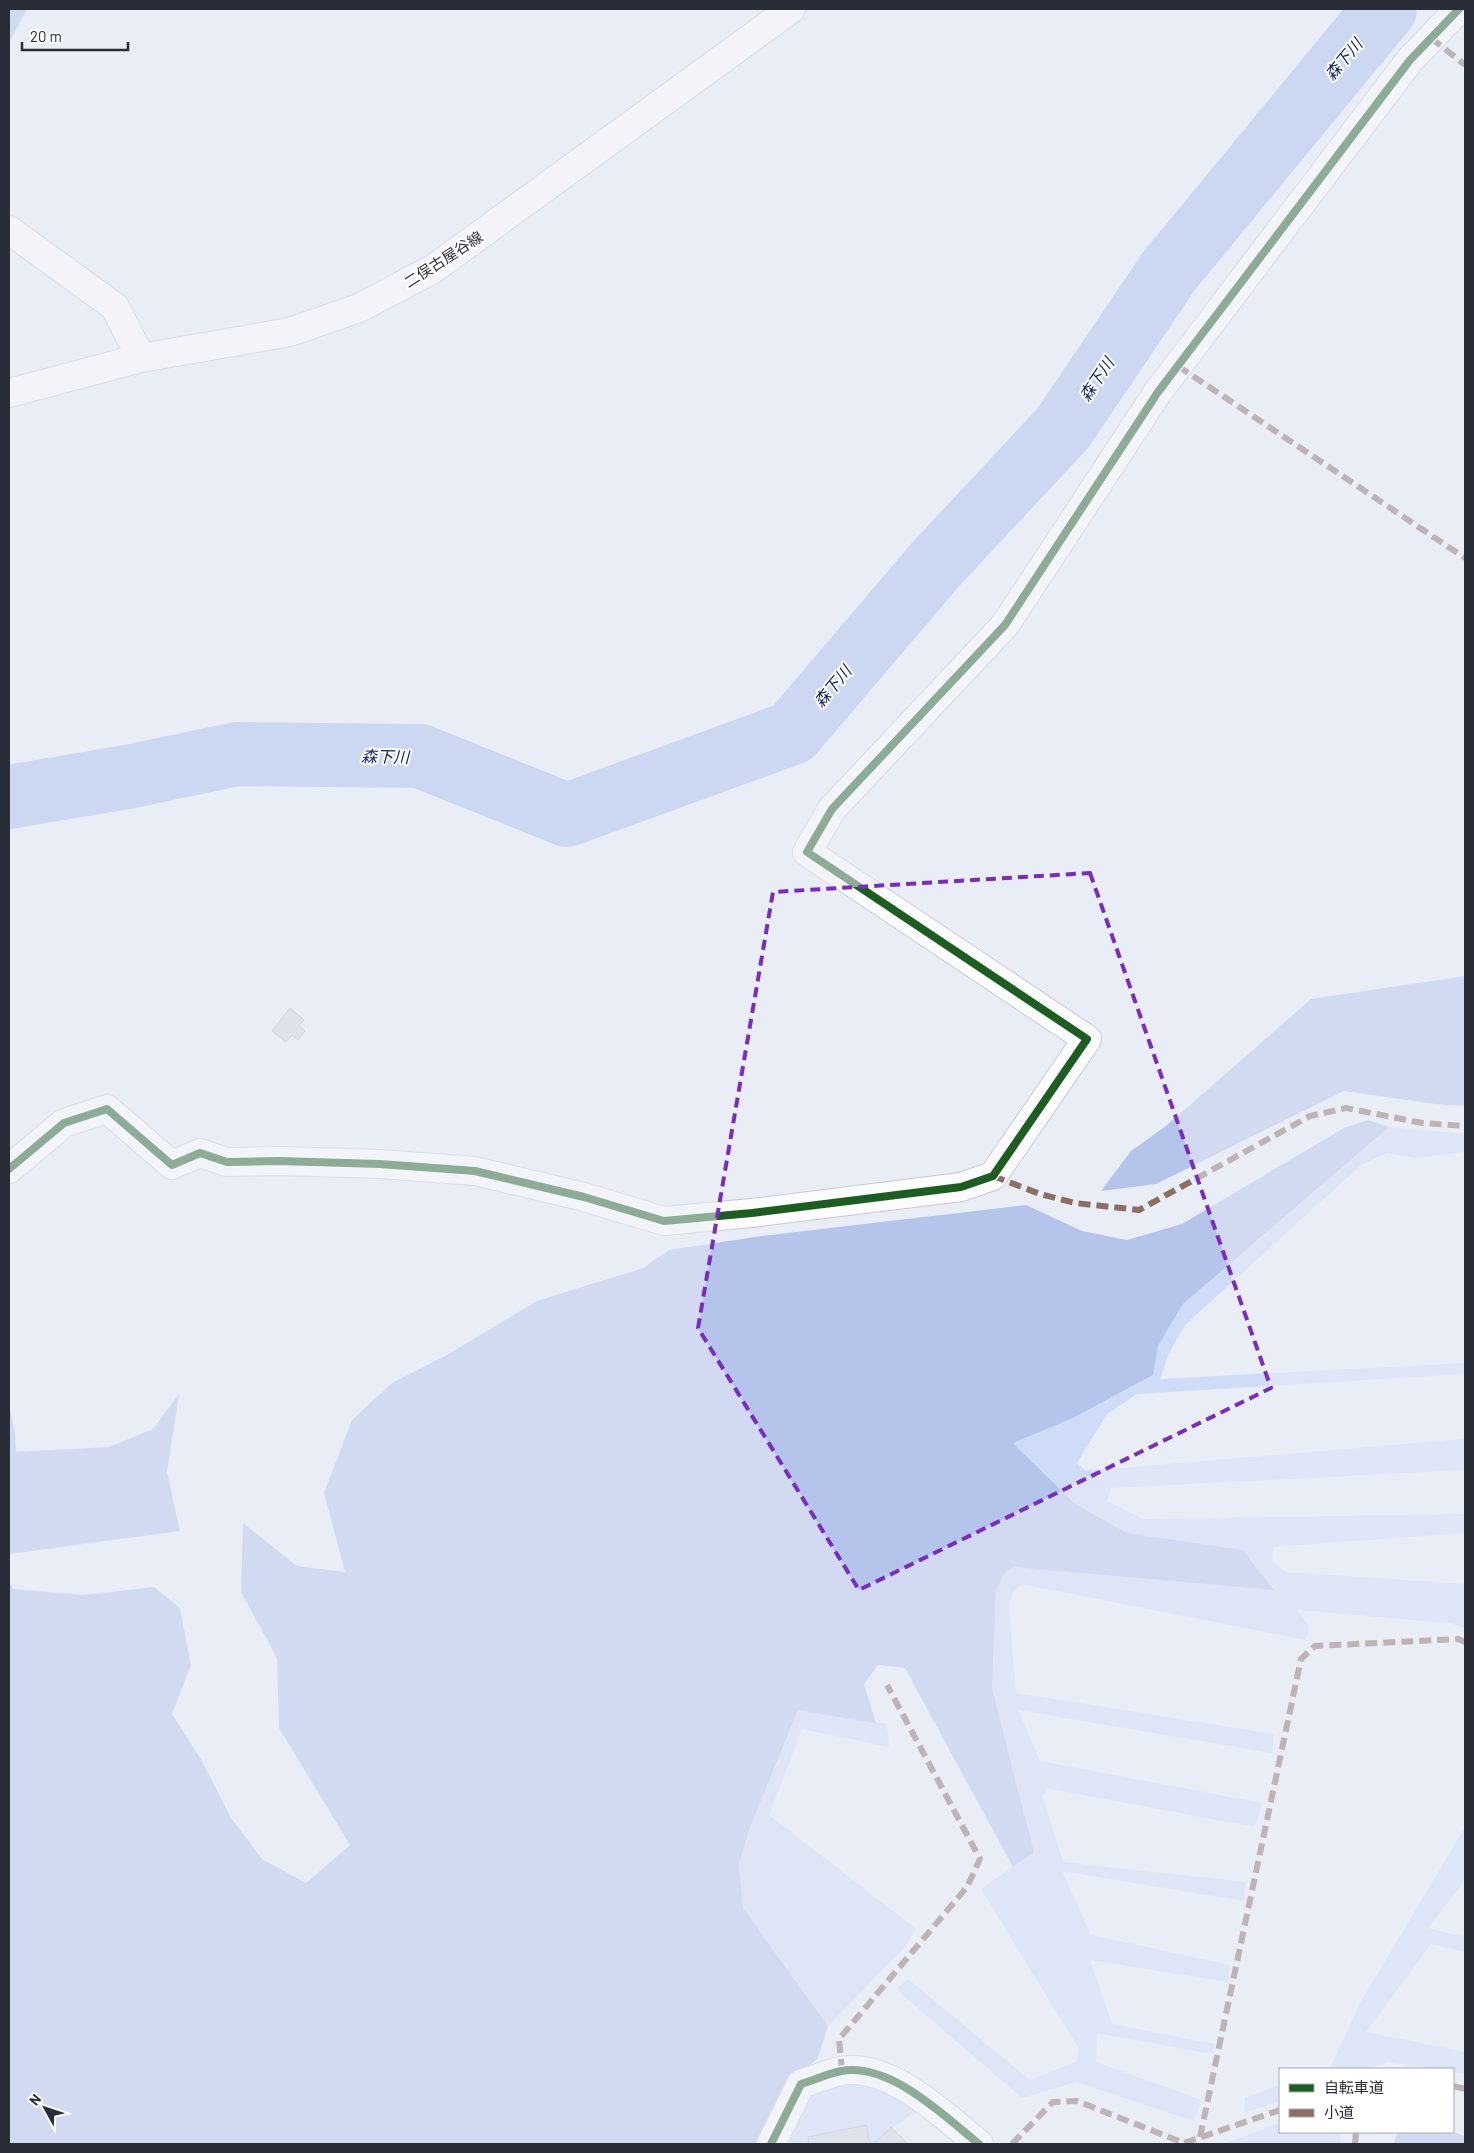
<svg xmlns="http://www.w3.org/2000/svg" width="1474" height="2153" font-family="Barlow,'Noto Sans JP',sans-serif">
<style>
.green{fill:#cfdcf8}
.forest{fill:#b4c4eb}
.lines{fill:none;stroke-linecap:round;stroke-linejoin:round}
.river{stroke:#a9bceb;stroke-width:64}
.building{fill:#d0d4dd;stroke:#b3b7bf}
.street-casing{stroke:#c6cad3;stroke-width:30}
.secondary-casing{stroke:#c6cad3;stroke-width:30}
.street{stroke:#fcfcfe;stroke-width:28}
.secondary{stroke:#fcfcfe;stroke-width:28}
.quiet{stroke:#8d6e63;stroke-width:6;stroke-dasharray:12 6;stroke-linecap:butt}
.cycleway-casing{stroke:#fff;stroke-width:11}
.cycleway{stroke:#1b5e20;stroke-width:8}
.marked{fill:none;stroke:#7b2cbf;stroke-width:4;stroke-dasharray:10 6;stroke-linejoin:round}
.labels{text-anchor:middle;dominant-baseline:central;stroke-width:4;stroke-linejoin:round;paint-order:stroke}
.street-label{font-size:15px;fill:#292d37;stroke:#fff}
.water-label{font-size:16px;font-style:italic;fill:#10226a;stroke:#fff}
</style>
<rect width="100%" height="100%" fill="#e9edf5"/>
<g class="green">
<polygon points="1389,1127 1465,1134 1465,1152 1416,1158 1387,1153 1361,1165 1185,1325 1168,1355 1160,1379 1465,1363 1465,1374 1137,1394 1107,1414 1077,1463 1086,1471 1465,1439 1465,1470 1111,1488 1107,1501 1143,1519 1465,1514 1465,1533 1273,1547 1272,1561 1286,1572 1465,1584 1465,1628 1450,1623 1297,1610 1309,1626 1306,1640 1021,1584 1012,1594 1009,1606 1016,1693 1274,1734 1272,1753 1018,1710 1040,1761 1262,1803 1255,1827 1046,1788 1043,1797 1063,1862 1246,1882 1244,1901 1062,1871 1091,1935 1230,1965 1228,1982 1090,1960 1112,2024 1215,2044 1213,2054 1097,2033 1096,2062 1202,2100 1193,2121 1076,2082 1022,2098 896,1989 908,1979 1030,2080 1076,2062 1079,2049 981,1889 1034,1852 992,1688 996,1590 1005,1573 1014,1567 1274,1589 1243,1550 1127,1533 1074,1503 1013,1443 1073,1418 1153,1375 1158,1346 1183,1304"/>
<polygon points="798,1710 887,1724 889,1747 802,1729 769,1815 916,1929 904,1948 828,2026 743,1908 739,1864 749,1830"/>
<polygon points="1465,1827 1465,1880 1428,1928 1465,1937 1465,1952 1431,1944 1366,2032 1465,2052 1465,2074 1453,2072 1453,2069 1434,2069 1388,2062 1368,2069 1325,2069 1331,2067 1359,2005"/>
<polygon points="856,2078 915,2103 915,2112 893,2127 895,2144 779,2144 808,2090"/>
<polygon points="1280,2085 1280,2101 1244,2113 1245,2098"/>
<polygon points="1280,2123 1280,2132 1339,2132 1341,2144 1224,2144"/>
</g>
<g class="forest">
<polygon points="9,9 27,9 9,43"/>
<polygon points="1465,976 1465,1106 1435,1104 1344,1091 1156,1184 1101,1191 1131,1151 1166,1126 1311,999"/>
<polygon points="1368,1120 1389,1127 1183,1304 1158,1346 1153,1375 1073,1418 1013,1443 1074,1503 1127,1533 1243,1550 1274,1590 1014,1567 1005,1573 996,1590 992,1688 1034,1852 1013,1867 905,1668 878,1665 864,1684 876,1723 798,1710 749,1830 739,1864 743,1908 828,2026 818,2058 782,2090 756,2144 9,2144 9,1582 13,1589 83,1595 154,1587 180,1608 191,1665 172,1714 202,1761 231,1818 262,1859 306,1883 350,1845 279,1728 277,1658 241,1592 243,1523 297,1566 345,1572 324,1493 352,1420 392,1383 445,1356 537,1301 643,1268 669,1250 762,1236 1026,1205 1082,1231 1127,1240 1182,1224 1344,1128"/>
<polygon points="179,1394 167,1472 180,1531 9,1554 9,1405 15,1432 16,1452 109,1447 153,1429"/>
<polygon points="1398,2132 1452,2132 1465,2136 1465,2144 1393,2144"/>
</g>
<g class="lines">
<polyline class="river" points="9,797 127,777 237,754 420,756 567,815 792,733 936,564 1063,428 1169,271 1385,9"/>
</g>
<g class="building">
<polygon points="290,1008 304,1020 299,1026 305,1031 298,1040 292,1035 286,1042 272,1031"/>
<polygon points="866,2125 870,2144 809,2144 808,2137"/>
<polygon points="891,2127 908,2144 873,2144 880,2138"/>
</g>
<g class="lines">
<g class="street-casing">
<g id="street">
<polyline points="9,230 115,307 141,358"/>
<polyline points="9,1169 64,1123 107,1109 172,1165 200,1153 227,1162 279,1161 380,1164 475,1171 584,1197 664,1221 752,1213 961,1187 993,1176 1087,1039 807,852 832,809 1005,625 1158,392 1410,60 1459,9"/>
<path d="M771,2144L801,2084C814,2080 827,2074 841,2071C890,2062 944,2116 979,2144"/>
</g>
</g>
<g class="secondary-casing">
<polyline id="secondary" points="9,393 141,358 290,332 359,308 433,269 791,9"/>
</g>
<use href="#street" class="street"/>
<use href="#secondary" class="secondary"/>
<g class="quiet">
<polyline points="1431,38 1465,65"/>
<polyline points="1178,366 1465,558"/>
<polyline points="993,1176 1040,1194 1075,1203 1139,1210 1310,1116 1346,1108 1422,1123 1465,1126"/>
<polyline points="842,2071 839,2039 967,1887 980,1859 887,1685"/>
<polyline points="1453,2086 1465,2089"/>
<polyline points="1200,2137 1301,1659 1315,1646 1458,1639 1465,1642"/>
<polyline points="1012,2144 1053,2102 1077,2101 1184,2143 1280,2110"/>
<polyline points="1355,2144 1356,2132"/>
</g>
<g class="cycleway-casing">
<g id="cycleway">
<polyline points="9,1169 64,1123 107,1109 172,1165 200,1153 227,1162 279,1161 380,1164 475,1171 584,1197 664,1221 752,1213 961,1187 993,1176 1087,1039 807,852 832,809 1005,625 1158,392 1410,60 1459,9"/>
<path d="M771,2144L801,2084C814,2080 827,2074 841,2071C890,2062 944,2116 979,2144"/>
</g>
</g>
<use href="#cycleway" class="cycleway"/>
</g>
<path d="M0 0H1474V2153H0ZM1090,873L1271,1388L859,1590L698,1328L773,892Z" fill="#e9edf5" fill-opacity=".55" fill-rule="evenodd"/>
<path class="marked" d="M1090,873L1271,1388L859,1590L698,1328L773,892Z"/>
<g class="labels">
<g class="street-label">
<text transform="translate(443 259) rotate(-33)">二俣古屋谷線</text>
</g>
<g class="water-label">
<text transform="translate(1343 59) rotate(-50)">森下川</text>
<text transform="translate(1096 379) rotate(-56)">森下川</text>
<text transform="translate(832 686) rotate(-50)">森下川</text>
<text transform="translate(385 756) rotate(1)">森下川</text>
</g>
</g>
<rect width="1474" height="2153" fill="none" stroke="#292d37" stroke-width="20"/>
<rect x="1279" y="2068" width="175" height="65" fill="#ffffff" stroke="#a9abaf"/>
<rect x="1289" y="2084" width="25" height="8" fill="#1b5e20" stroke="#a9abaf"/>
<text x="1324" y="2093" font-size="15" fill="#292d37">自転車道</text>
<rect x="1289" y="2109" width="25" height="8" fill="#8d6e63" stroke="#a9abaf"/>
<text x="1324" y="2118" font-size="15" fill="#292d37">小道</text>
<g transform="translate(45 2108) rotate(310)" stroke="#ffffff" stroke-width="4" paint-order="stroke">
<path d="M0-4L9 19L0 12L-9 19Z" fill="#292d37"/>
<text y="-8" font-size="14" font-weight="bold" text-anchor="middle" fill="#292d37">N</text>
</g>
<path d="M22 42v8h106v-8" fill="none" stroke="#292d37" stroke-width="2.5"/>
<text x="30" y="42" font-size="15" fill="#292d37" stroke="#ffffff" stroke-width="4" paint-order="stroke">20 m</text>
</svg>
